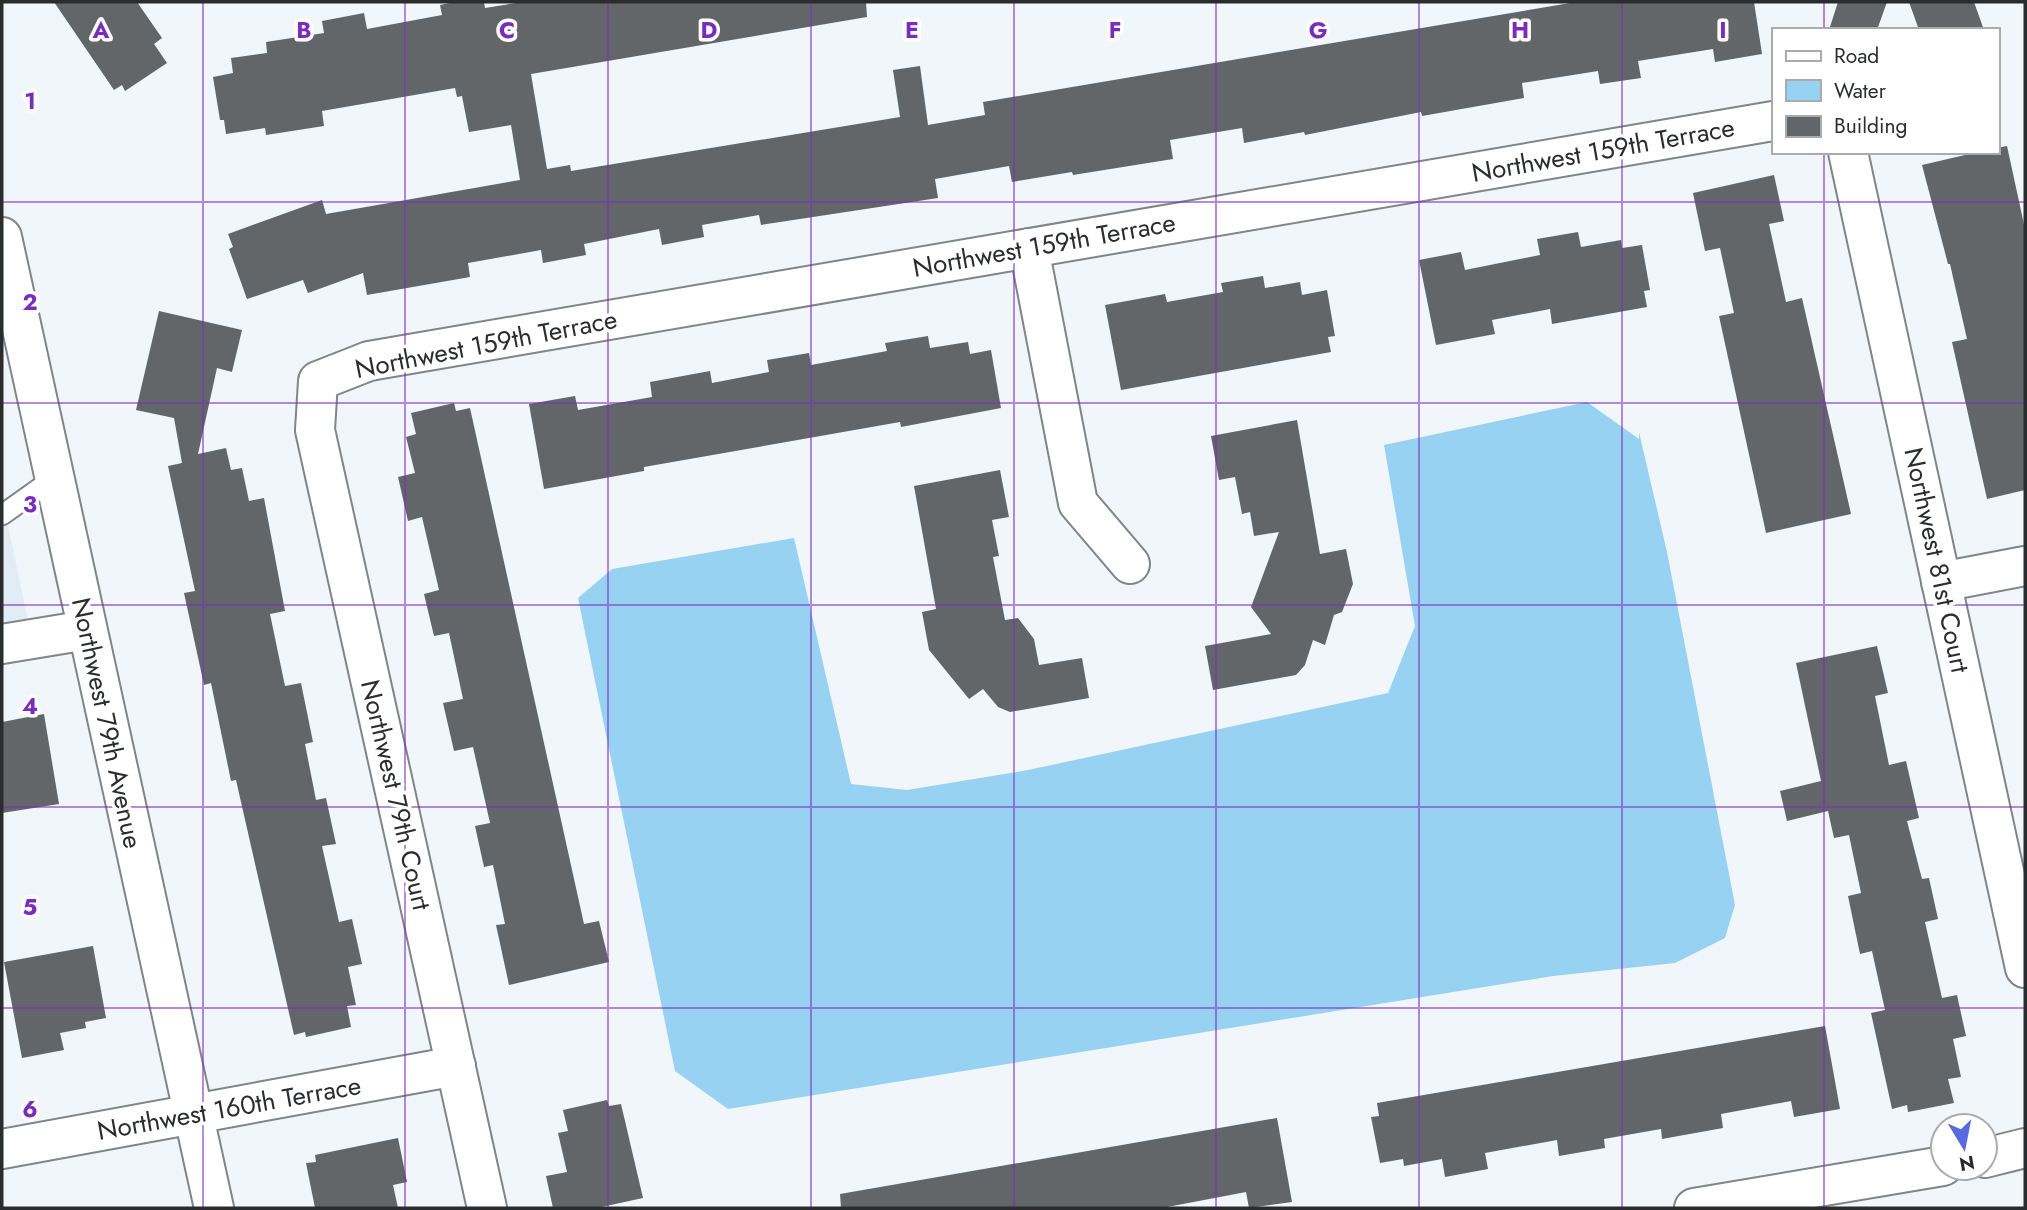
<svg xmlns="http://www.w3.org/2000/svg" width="2027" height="1210" font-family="Jost,sans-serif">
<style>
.built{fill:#e1ecf5}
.water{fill:#98d2f3}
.building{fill:#626669}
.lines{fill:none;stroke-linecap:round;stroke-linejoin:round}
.service-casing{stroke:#808588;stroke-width:23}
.minor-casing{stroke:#808588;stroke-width:42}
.service{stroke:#fff;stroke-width:19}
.minor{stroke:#fff;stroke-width:38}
.grid{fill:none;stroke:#7b2cbf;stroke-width:2;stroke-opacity:0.55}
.labels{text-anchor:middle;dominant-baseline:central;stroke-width:7;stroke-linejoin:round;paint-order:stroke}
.street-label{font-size:26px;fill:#2a2c2d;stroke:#fff}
.grid-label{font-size:23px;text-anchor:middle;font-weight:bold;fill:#7b2cbf;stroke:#fff;stroke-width:7;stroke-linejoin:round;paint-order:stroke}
</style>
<rect width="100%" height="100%" fill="#f1f6fa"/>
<polygon class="built" points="2,498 28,620 2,624"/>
<polygon class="water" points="1587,402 1639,439 1639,432 1667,552 1735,905 1725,938 1675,963 1553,976 728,1109 675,1071 578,598 612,569 794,538 851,784 907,790 1028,770 1388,693 1415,626 1384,445"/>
<g class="building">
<polygon points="54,2 137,2 162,38 154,44 167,63 125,91 122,85 114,90"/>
<polygon points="455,2 484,2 485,8 522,2 866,2 867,17 531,74 547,169 570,165 571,171 900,117 893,70 920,66 928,125 985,115 983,102 1576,2 1754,2 1762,54 1715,62 1713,49 1638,61 1641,78 1600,84 1598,71 1522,83 1524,98 1422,116 1421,112 1305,135 1304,132 1244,143 1242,128 1170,140 1173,159 1073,175 1072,172 1012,182 1009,166 935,179 938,198 761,225 759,215 702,225 704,237 662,245 659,229 584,244 586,255 543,263 541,250 468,263 470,277 367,295 363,273 308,293 303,280 247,299 229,249 233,247 228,234 322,200 326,214 520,180 511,125 469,132 462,96 457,97 455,88 322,111 324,126 266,135 265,128 226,134 224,120 220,120 213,77 233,73 231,58 267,53 266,42 324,33 322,21 364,13 367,29 442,15 440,5"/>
<polygon points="1838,2 1887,2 1877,30 1829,30"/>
<polygon points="1909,2 1974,2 1984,30 1919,30"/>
<polygon points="2007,146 2025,229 2025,490 1987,499 1952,342 1967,339 1950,264 1948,264 1922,165 1978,152 1997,152 1997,148"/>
<polygon points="1774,175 1784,221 1769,224 1786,302 1802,298 1851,514 1766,533 1719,316 1734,313 1720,248 1705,251 1693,193"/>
<polygon points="1578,232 1581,247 1621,240 1622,248 1642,245 1650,290 1644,291 1647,307 1552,324 1550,309 1492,320 1495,334 1436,345 1419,260 1461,252 1465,270 1540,255 1537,239"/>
<polygon points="1263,276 1265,288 1300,282 1302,295 1327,290 1335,336 1328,337 1331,352 1121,390 1105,305 1165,294 1167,302 1223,292 1221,283"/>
<polygon points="159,311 242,330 232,372 217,368 198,454 226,448 231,470 242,468 249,501 264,498 285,611 270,614 285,686 301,683 313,742 305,744 316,800 326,798 336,844 322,846 339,922 352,919 362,964 348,967 356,1005 347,1006 351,1027 306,1037 305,1032 294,1035 236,780 231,781 211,683 204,685 184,593 195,591 168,466 182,463 174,418 136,410"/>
<polygon points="928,336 930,348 968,342 970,354 991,350 1001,408 901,427 900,422 644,467 644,471 544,489 529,404 575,396 578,410 652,397 650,382 710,371 712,383 769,372 767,360 809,353 811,365 887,351 885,343"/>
<polygon points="454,403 456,411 470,408 584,924 599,921 609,962 509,985 496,925 505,924 493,865 484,867 475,826 490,823 473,747 454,751 443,703 463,699 449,633 434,636 424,594 439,590 422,517 408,521 398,477 415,473 406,437 416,434 411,413"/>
<polygon points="1297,420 1320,554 1346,549 1353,584 1342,612 1334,615 1325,645 1313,640 1305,665 1296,675 1213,690 1205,646 1271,634 1251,607 1279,532 1254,536 1250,512 1242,514 1235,477 1219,480 1211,436"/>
<polygon points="1000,470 1009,517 992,520 999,556 993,557 1005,620 1018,618 1034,639 1039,665 1082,658 1089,698 1010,712 998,707 983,689 969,699 929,650 922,612 936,609 914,486"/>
<polygon points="1877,646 1888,693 1875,696 1889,765 1906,761 1919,818 1907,821 1922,879 1929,878 1938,919 1925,922 1942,998 1957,995 1966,1036 1953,1039 1961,1077 1948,1079 1954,1103 1908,1112 1907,1105 1892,1109 1871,1013 1885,1010 1872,951 1860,954 1848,896 1861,893 1849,835 1834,838 1828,811 1787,821 1780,791 1821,781 1796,663"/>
<polygon points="44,714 59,804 2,813 2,722"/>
<polygon points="93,946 106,1018 85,1022 86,1028 60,1033 64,1050 22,1058 4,962"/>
<polygon points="1825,1026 1840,1109 1794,1117 1791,1101 1721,1114 1723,1128 1662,1139 1661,1129 1604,1139 1605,1148 1559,1156 1557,1140 1485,1153 1488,1169 1445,1177 1442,1159 1404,1166 1403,1159 1380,1163 1371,1117 1379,1116 1377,1103"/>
<polygon points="607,1100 609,1106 621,1104 643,1198 597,1208 553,1208 546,1176 567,1172 558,1133 568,1131 563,1110"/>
<polygon points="1277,1118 1292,1202 1249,1208 1246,1192 1162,1208 841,1208 840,1194"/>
<polygon points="398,1138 407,1182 393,1185 398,1208 315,1208 306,1163 316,1162 315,1155"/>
</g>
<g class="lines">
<g class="service-casing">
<polyline id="service" points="2,515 54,478"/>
</g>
<g class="minor-casing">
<g id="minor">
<polyline points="1848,152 2025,968"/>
<polyline points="2,237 214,1208"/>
<polyline points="1029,248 1078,503 1130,564"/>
<polyline points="1941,582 2025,566"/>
<polyline points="2,644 87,630"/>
<polyline points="2,1149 456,1066"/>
<polyline points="1985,1158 2025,1148"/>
<polyline points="487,1208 315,430 318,381 369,361 1773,121"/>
<polyline points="1694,1208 1943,1166"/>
</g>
</g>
<use href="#service" class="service"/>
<use href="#minor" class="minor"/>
</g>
<path class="grid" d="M203,2V1208M405,2V1208M608,2V1208M811,2V1208M1014,2V1208M1216,2V1208M1419,2V1208M1622,2V1208M1824,2V30M1824,152V1208M2,202H2025M2,403H2025M2,605H2025M2,807H2025M2,1008H2025"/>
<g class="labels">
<g class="street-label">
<text transform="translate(1603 150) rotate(-10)">Northwest 159th Terrace</text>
<text transform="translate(1044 245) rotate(-10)">Northwest 159th Terrace</text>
<text transform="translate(486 344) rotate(-11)">Northwest 159th Terrace</text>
<text transform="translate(1937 560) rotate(78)">Northwest 81st Court</text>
<text transform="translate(107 723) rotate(78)">Northwest 79th Avenue</text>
<text transform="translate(396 795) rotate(77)">Northwest 79th Court</text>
<text transform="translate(229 1108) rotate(-10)">Northwest 160th Terrace</text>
</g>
</g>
<g class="grid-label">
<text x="101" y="38">A</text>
<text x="304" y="38">B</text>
<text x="507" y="38">C</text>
<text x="709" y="38">D</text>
<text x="912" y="38">E</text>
<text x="1115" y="38">F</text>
<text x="1318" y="38">G</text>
<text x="1520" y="38">H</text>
<text x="1723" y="38">I</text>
<text x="30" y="109">1</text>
<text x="30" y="310">2</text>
<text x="30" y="512">3</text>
<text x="30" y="714">4</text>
<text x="30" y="915">5</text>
<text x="30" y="1117">6</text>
</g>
<rect width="2027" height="1210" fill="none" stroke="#2a2c2d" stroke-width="7"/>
<rect x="1772" y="28" width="228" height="126" fill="#ffffff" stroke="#aaabab" stroke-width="2"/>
<rect x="1786" y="51" width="35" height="10" fill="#ffffff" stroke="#aaabab" stroke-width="2"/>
<text x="1834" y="63" font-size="21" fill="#2a2c2d">Road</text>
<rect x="1786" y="80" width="35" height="21" fill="#98d2f3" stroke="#aaabab" stroke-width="2"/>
<text x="1834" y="98" font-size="21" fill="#2a2c2d">Water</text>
<rect x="1786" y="116" width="35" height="21" fill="#626669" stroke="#aaabab" stroke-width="2"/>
<text x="1834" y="133" font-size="21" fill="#2a2c2d">Building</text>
<g transform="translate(1964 1147) rotate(170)"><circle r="33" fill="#ffffff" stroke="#aaabab" stroke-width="2"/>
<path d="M0-5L12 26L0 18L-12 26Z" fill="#596ae1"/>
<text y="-10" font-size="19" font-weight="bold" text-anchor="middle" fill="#2a2c2d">N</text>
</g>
</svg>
